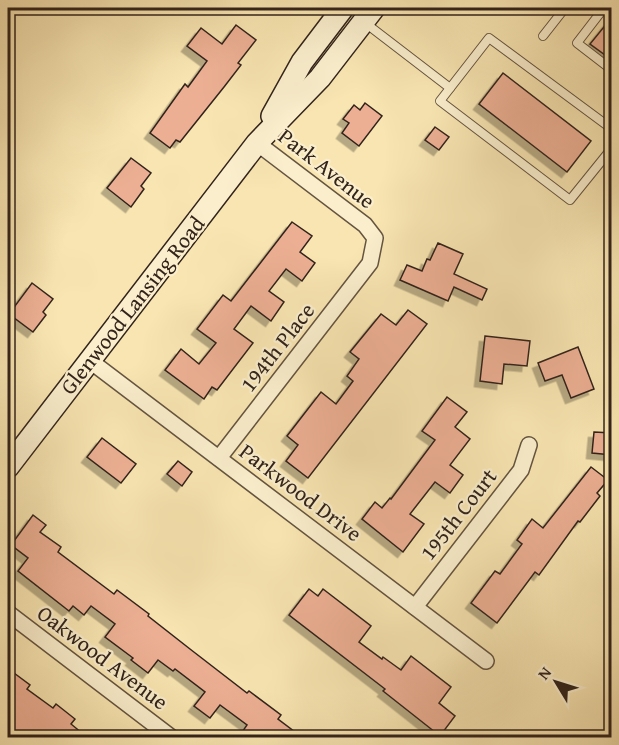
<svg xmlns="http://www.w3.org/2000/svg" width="619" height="745" font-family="'Gentium Book Plus',serif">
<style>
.building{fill:#ecaf93;stroke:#32231b;stroke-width:1.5;filter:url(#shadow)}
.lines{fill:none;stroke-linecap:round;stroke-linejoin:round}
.lane-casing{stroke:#645440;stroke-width:10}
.street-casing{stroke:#645440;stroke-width:18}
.secondary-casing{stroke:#32231b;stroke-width:24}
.lane{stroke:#faeecc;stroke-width:8}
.street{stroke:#faeecc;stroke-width:15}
.secondary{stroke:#faeecc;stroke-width:21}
.labels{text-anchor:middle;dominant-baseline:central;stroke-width:4.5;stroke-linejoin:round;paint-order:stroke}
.street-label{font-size:22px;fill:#32231b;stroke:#faeecc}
</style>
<defs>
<filter id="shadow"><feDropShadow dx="-5.5" dy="5.5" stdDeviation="0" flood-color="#0004"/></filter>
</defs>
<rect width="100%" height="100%" fill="#f8e5b1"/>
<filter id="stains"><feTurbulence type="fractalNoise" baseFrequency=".00333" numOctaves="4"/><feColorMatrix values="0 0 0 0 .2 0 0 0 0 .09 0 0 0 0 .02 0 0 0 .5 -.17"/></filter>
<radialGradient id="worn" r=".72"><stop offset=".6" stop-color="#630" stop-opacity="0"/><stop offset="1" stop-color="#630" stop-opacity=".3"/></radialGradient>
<g class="building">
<polygon points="612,17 612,60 590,44"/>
<polygon points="236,25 256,40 238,63 241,65 224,87 180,142 176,140 170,148 150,133 185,84 188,87 207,61 187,46 201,28 222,44"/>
<polygon points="503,73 591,141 567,172 479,104"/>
<polygon points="365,103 382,116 359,146 342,133 349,123 343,119 354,105 360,110"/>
<polygon points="435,127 449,137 439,150 425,140"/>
<polygon points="131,158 151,173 141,186 144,189 131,207 107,188"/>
<polygon points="292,222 312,236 300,252 315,263 302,281 286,269 269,291 284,302 271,321 251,306 234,329 253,343 217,390 212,387 204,399 165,370 181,349 199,364 216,343 197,329 223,295 231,301"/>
<polygon points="438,243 463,254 454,274 487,289 482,300 454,287 448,301 400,280 407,265 422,271 427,259 430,260"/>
<polygon points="32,283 53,299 43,312 46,315 33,332 9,314"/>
<polygon points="408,310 427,324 308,478 286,461 298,445 287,436 321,392 336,404 353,381 347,376 359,359 350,352 381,314 396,325"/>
<polygon points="485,336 530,341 527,366 504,364 502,384 480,381"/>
<polygon points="578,347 594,389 571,398 562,375 545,381 538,363"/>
<polygon points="447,397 467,412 455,427 470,439 450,465 463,475 450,493 435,482 410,514 424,524 403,552 362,519 375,502 382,508 390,498 391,499 435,440 422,431"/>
<polygon points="594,432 612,433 612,455 592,453"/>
<polygon points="102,438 136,464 121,483 87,457"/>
<polygon points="178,461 192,472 182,486 167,474"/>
<polygon points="591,467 608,480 597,493 600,496 580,522 578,521 539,575 535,572 497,623 471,603 495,571 500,574 522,544 517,540 532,519 543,528"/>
<polygon points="33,515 46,525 40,532 61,547 58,552 114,594 117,590 149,614 148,616 190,649 247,693 249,691 281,715 278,719 303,738 238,738 247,725 220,705 210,718 194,706 205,692 175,669 173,671 158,660 148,673 131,660 133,658 105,637 115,624 91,606 84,615 73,606 69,611 18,571 28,558 11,545"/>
<polygon points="309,589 318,596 323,589 371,626 359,642 382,659 383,657 401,670 411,656 451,687 439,703 455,716 440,736 383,691 385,689 289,615"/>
<polygon points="14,673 30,685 27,689 53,708 56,704 75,719 71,724 88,738 8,738 8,682"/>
</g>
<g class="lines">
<g class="lane-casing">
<g id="lane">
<polyline points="604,8 577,43 612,70"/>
<polyline points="364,22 450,88"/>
<polyline points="543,36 565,8"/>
<polyline points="612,129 489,38 440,101 570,200 612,148"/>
</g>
</g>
<g class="street-casing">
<g id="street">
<polyline points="89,360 486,661"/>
<polyline points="219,458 370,263 375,238 365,225 257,143"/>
<polyline points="415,607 521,470 529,445"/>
<polyline points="8,613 172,738"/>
</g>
</g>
<g class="secondary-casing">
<g id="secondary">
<polyline points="272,116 302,62 343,8"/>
<polyline points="8,467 257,143 320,78 374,8"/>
</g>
</g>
<use href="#lane" class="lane"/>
<use href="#street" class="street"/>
<use href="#secondary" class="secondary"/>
</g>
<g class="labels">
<g class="street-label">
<text transform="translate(327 168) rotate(38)">Park Avenue</text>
<text transform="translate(132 305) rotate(-52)">Glenwood Lansing Road</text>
<text transform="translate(277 347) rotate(-52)">194th Place</text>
<text transform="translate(301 492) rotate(37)">Parkwood Drive</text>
<text transform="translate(458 514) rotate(-52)">195th Court</text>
<text transform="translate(103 657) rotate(37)">Oakwood Avenue</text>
</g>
</g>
<rect width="619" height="745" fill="none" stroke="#f8e5b1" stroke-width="30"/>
<rect x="9" y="9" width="601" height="727" fill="none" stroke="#32231b" stroke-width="3"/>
<rect x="15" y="15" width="589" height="715" fill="none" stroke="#32231b" stroke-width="1.5"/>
<g transform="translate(556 682) rotate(308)" stroke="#faeecc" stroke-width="4.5" paint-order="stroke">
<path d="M0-4.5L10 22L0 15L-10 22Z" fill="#32231b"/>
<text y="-9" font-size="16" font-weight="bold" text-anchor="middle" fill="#32231b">N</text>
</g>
<rect width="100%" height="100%" filter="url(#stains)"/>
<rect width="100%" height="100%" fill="url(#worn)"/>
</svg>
